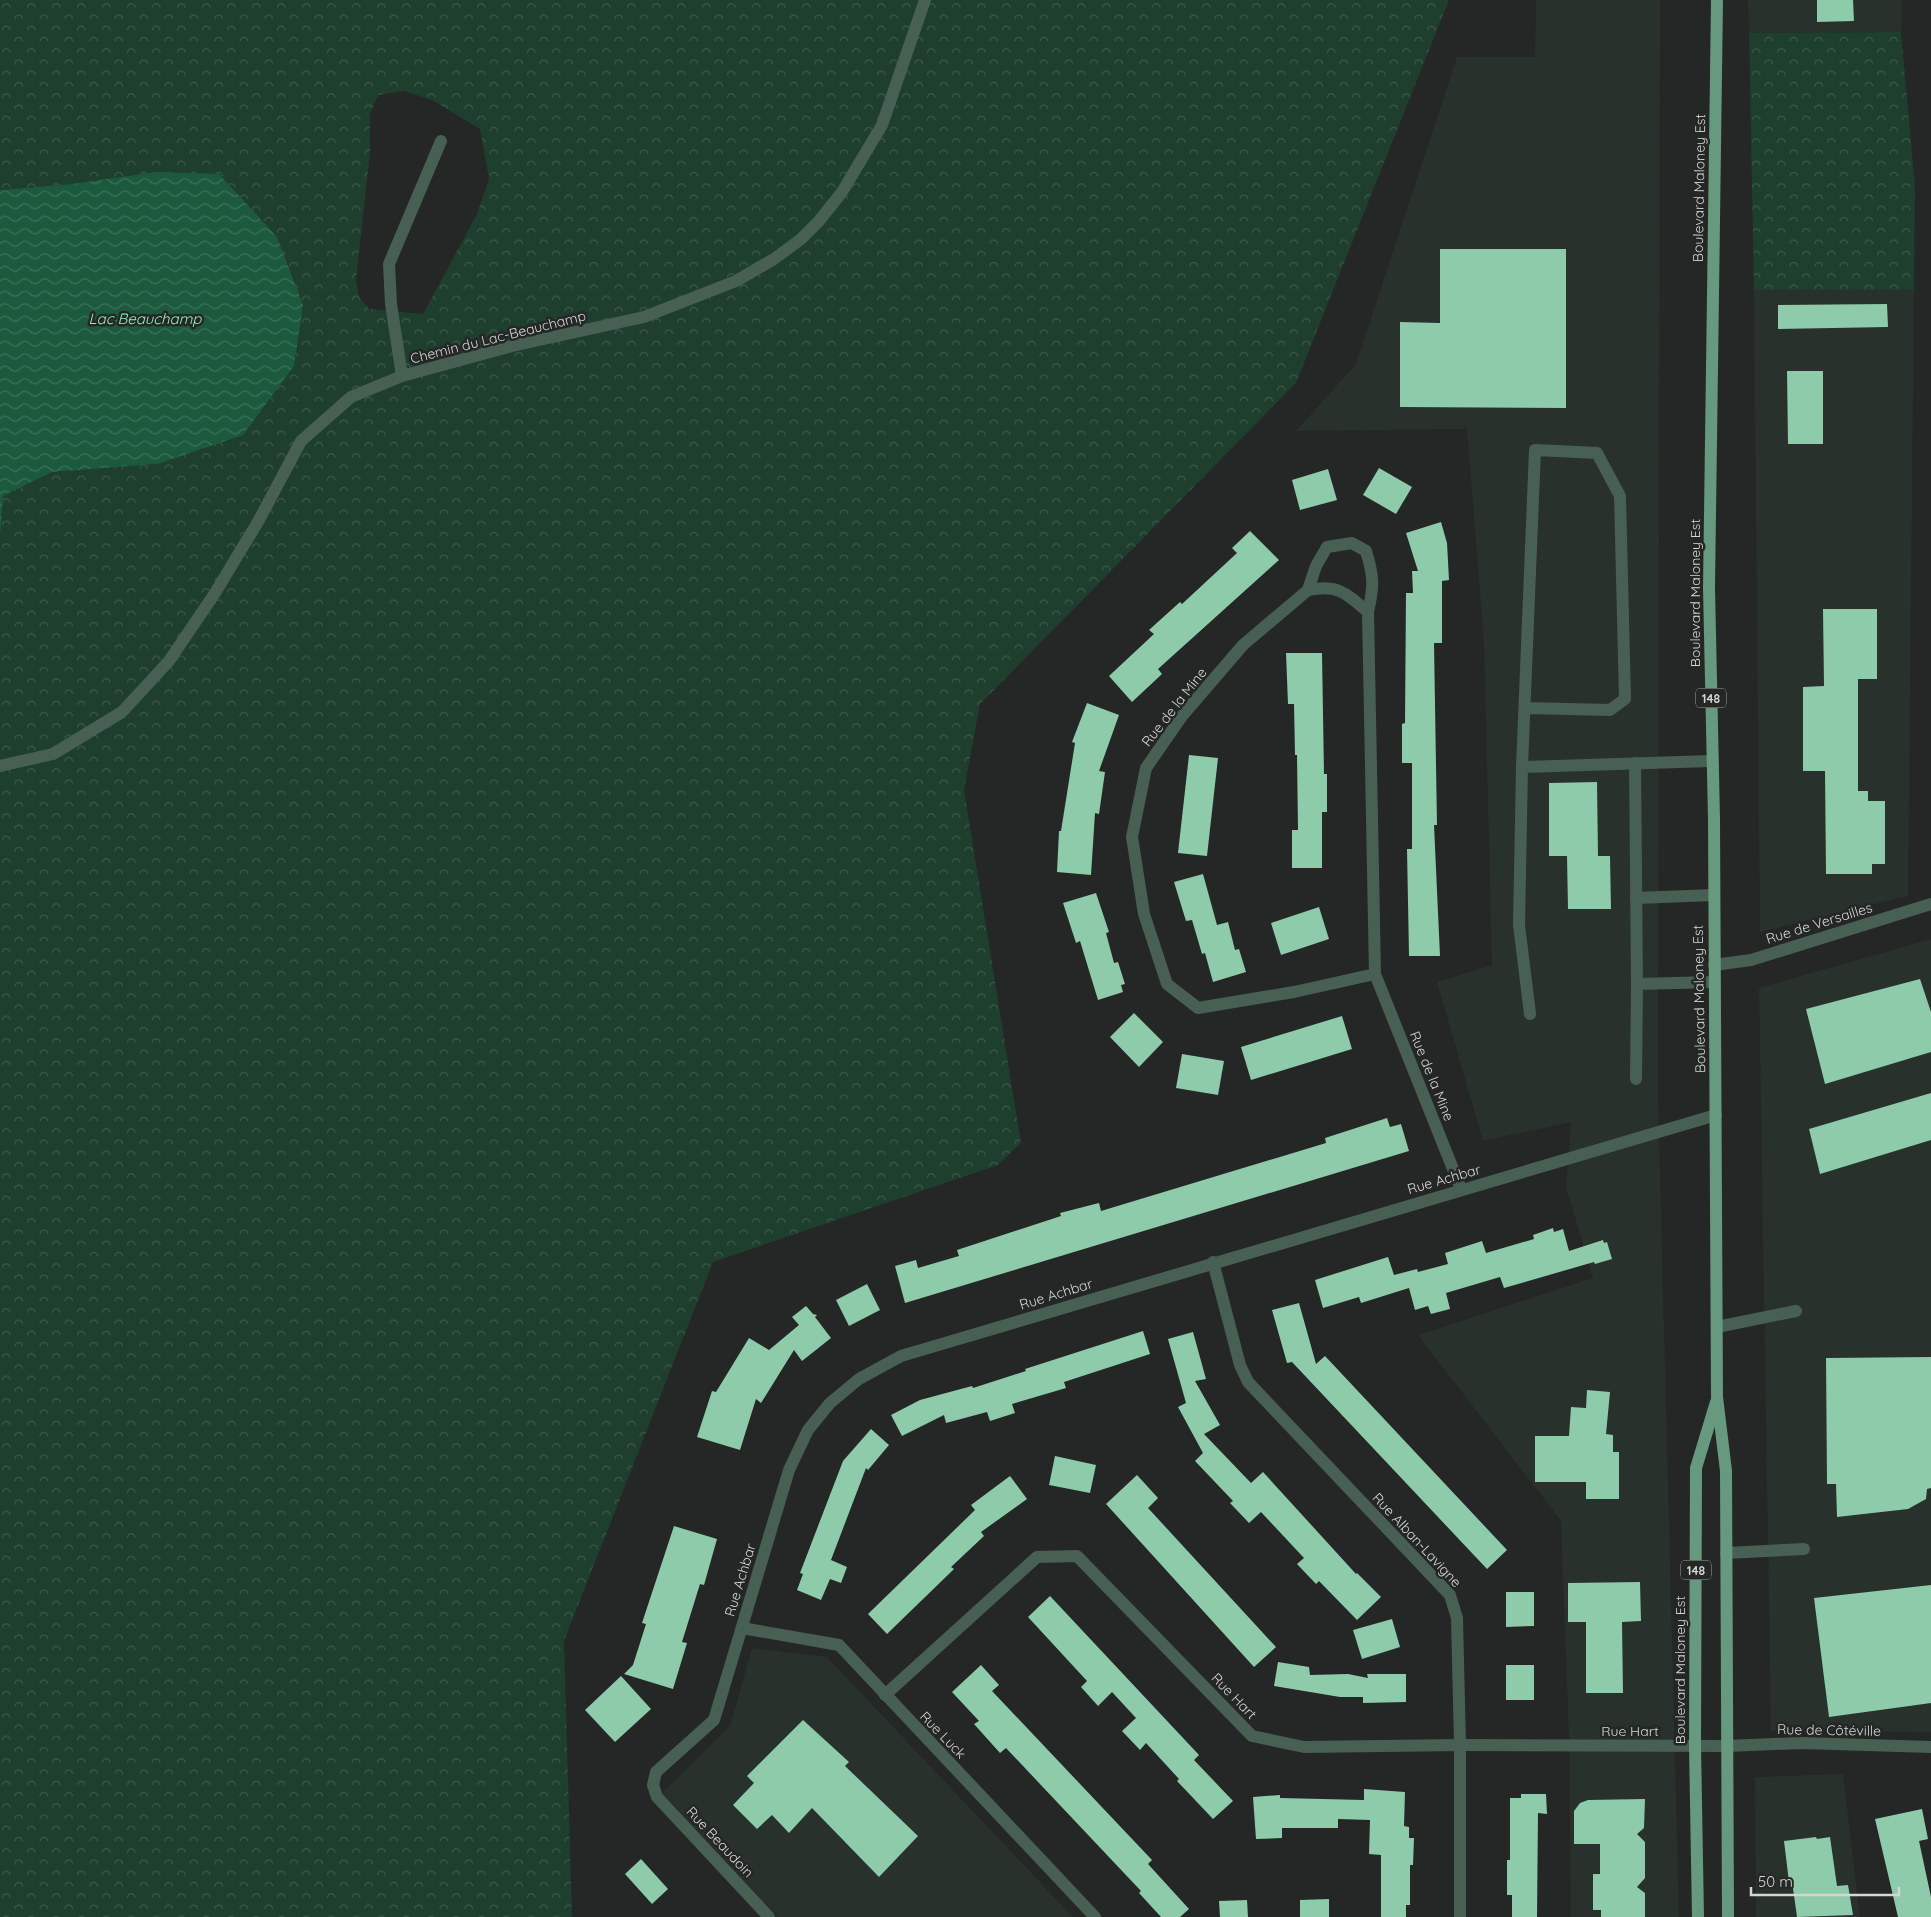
<svg xmlns="http://www.w3.org/2000/svg" width="1931" height="1917" font-family="Quicksand,sans-serif">
<style>
.built{fill:#28312c}
.forest{fill:url(#forest-crowns);fill-rule:evenodd}
.water{fill:url(#water-waves)}
.building{fill:#8dcbaa}
.lines{fill:none;stroke-linecap:round;stroke-linejoin:round}
.minor{stroke:#486053;stroke-width:12}
.major{stroke:#67997e;stroke-width:12}
.labels{text-anchor:middle;dominant-baseline:central;stroke-width:5;stroke-linejoin:round;paint-order:stroke}
.shield{fill:#242725;stroke:#9fa2a0;stroke-width:1}
.shield-label{font-size:12px;font-weight:bold;fill:#d4d6d5}
.street-label{font-size:14px;fill:#d4d6d5;stroke:#242725}
.water-label{font-size:15px;font-style:italic;fill:#91ecbd;stroke:#242725}
</style>
<defs>
<pattern id="forest-crowns" width="20" height="18" patternUnits="userSpaceOnUse" patternTransform="scale(1.25)"><rect width="20" height="18" fill="#1e3e2e"/><path d="M2 6a3 3 0 1 1 6 0M12 15a3 3 0 1 1 6 0" fill="none" stroke="#3e594b"/></pattern>
<pattern id="water-waves" width="16" height="10" patternUnits="userSpaceOnUse" patternTransform="scale(1.25)"><rect width="16" height="10" fill="#1c5a3e"/><path d="M0 5q4-4 8 0t8 0" fill="none" stroke="#3c7159"/></pattern>
</defs>
<rect width="100%" height="100%" fill="#242725"/>
<g class="built">
<polygon points="1536,0 1660,0 1658,1093 1679,1917 1571,1917 1569,1739 1561,1521 1418,1335 1593,1278 1566,1187 1571,1122 1483,1141 1437,982 1492,965 1484,643 1467,429 1296,431 1356,364 1457,57 1535,57"/>
<polygon points="1748,0 1902,0 1901,32 1749,33"/>
<polygon points="1754,290 1914,290 1908,896 1760,932"/>
<polygon points="1931,939 1931,1732 1771,1731 1759,988"/>
<polygon points="752,1648 827,1657 1073,1917 778,1917 662,1793 730,1726"/>
<polygon points="1843,1774 1860,1917 1756,1917 1755,1777"/>
</g>
<g class="forest">
<path d="M0,0H1449L1296,383L980,704L964,790L1021,1143L998,1165L713,1262L564,1641L572,1917H0V536L3,496L52,472L157,464L72,184L0,190ZM404,91L432,100L480,129L489,179L477,214L423,314L369,309L359,297L356,279L370,153V114L378,95Z"/>
<polygon points="1901,32 1915,187 1914,290 1754,290 1749,33"/>
</g>
<polygon class="water" points="156,172 219,174 277,237 303,305 294,366 243,435 157,464 52,472 3,496 0,536 0,190 72,184"/>
<g class="building">
<polygon points="1817,0 1853,0 1854,21 1817,22"/>
<polygon points="1440,249 1566,249 1566,408 1400,407 1400,322 1440,323"/>
<polygon points="1887,304 1888,327 1778,329 1778,305"/>
<polygon points="1787,371 1823,371 1823,444 1788,444"/>
<polygon points="1379,468 1412,487 1396,514 1363,495"/>
<polygon points="1328,469 1337,500 1300,510 1292,480"/>
<polygon points="1441,522 1447,543 1449,580 1442,581 1442,643 1434,643 1437,825 1434,825 1440,956 1409,956 1407,849 1412,849 1412,763 1402,763 1402,724 1405,723 1406,593 1413,593 1412,571 1418,571 1406,533"/>
<polygon points="1250,531 1279,560 1158,669 1162,674 1132,702 1109,676 1154,634 1149,630 1180,602 1182,604 1237,553 1232,548"/>
<polygon points="1823,609 1877,609 1877,679 1858,679 1858,791 1868,791 1868,801 1885,801 1885,864 1872,864 1872,874 1826,874 1825,771 1803,771 1803,687 1824,686"/>
<polygon points="1286,653 1322,653 1324,774 1327,774 1327,812 1322,812 1322,868 1292,868 1292,830 1298,830 1297,755 1295,755 1294,704 1288,704"/>
<polygon points="1087,703 1119,715 1099,771 1105,772 1099,814 1095,813 1091,875 1057,872 1059,831 1061,831 1075,743 1072,742"/>
<polygon points="1189,755 1218,758 1207,856 1178,853"/>
<polygon points="1597,782 1598,856 1610,856 1611,909 1568,909 1567,856 1549,856 1549,783"/>
<polygon points="1203,874 1217,925 1228,922 1235,950 1239,949 1246,972 1213,982 1205,953 1202,954 1192,920 1186,921 1174,882"/>
<polygon points="1096,893 1109,932 1106,933 1114,963 1118,962 1125,984 1121,985 1123,992 1098,1000 1080,941 1076,943 1063,903"/>
<polygon points="1319,907 1329,939 1281,955 1271,923"/>
<polygon points="1920,979 1931,1012 1931,1052 1825,1084 1806,1009"/>
<polygon points="1134,1013 1163,1042 1139,1067 1110,1037"/>
<polygon points="1342,1016 1352,1049 1251,1080 1241,1047"/>
<polygon points="1182,1054 1224,1061 1218,1095 1176,1088"/>
<polygon points="1931,1093 1931,1140 1820,1174 1809,1129"/>
<polygon points="1387,1118 1390,1127 1401,1124 1409,1151 905,1303 895,1266 916,1260 918,1268 959,1256 957,1250 1061,1216 1060,1213 1099,1203 1101,1211 1326,1143 1325,1138"/>
<polygon points="1553,1228 1554,1232 1563,1229 1569,1251 1603,1240 1604,1243 1607,1242 1612,1259 1595,1264 1594,1262 1504,1288 1500,1277 1446,1293 1450,1309 1431,1314 1428,1306 1415,1310 1409,1288 1361,1303 1359,1297 1323,1308 1315,1280 1388,1257 1394,1275 1417,1269 1418,1272 1448,1264 1445,1253 1482,1241 1486,1253 1534,1239 1533,1235"/>
<polygon points="867,1284 880,1310 849,1326 836,1300"/>
<polygon points="1299,1303 1316,1364 1325,1356 1507,1550 1487,1569 1292,1362 1287,1363 1272,1310"/>
<polygon points="806,1306 813,1314 817,1315 815,1317 831,1338 802,1361 794,1350 761,1403 756,1399 740,1450 697,1437 712,1391 716,1392 749,1338 769,1350 799,1325 792,1317"/>
<polygon points="1143,1331 1150,1354 1064,1382 1066,1388 1012,1404 1015,1413 990,1421 987,1412 946,1423 944,1415 902,1436 891,1415 920,1400 972,1386 973,1388 1026,1371 1025,1369"/>
<polygon points="1193,1332 1206,1379 1195,1381 1220,1425 1204,1434 1251,1483 1263,1472 1356,1574 1357,1573 1381,1597 1357,1620 1319,1581 1316,1584 1297,1564 1304,1558 1261,1512 1249,1523 1230,1503 1233,1501 1195,1461 1203,1453 1178,1407 1186,1403 1168,1339"/>
<polygon points="1931,1357 1931,1488 1927,1489 1926,1499 1908,1509 1837,1517 1836,1484 1827,1484 1826,1358"/>
<polygon points="1587,1390 1610,1392 1606,1434 1613,1435 1613,1452 1619,1452 1619,1499 1586,1499 1586,1482 1535,1482 1535,1436 1569,1436 1571,1407 1586,1408"/>
<polygon points="871,1429 889,1445 868,1470 866,1468 831,1560 847,1567 841,1583 830,1579 821,1600 797,1590 803,1574 800,1573 843,1461"/>
<polygon points="1055,1456 1096,1465 1090,1493 1049,1485"/>
<polygon points="1137,1475 1158,1498 1148,1508 1276,1647 1254,1667 1106,1504"/>
<polygon points="1010,1476 1027,1499 981,1532 984,1536 951,1567 954,1569 887,1634 868,1614 975,1510 971,1505"/>
<polygon points="674,1526 717,1539 704,1585 700,1584 682,1642 687,1643 673,1689 624,1674 633,1665 646,1624 642,1623"/>
<polygon points="1640,1582 1641,1621 1622,1622 1623,1693 1586,1693 1586,1622 1568,1622 1568,1583"/>
<polygon points="1931,1585 1931,1703 1829,1717 1814,1598"/>
<polygon points="1506,1592 1534,1592 1534,1626 1506,1627"/>
<polygon points="1050,1596 1199,1755 1194,1760 1233,1801 1213,1819 1177,1781 1179,1779 1146,1743 1140,1750 1122,1731 1136,1718 1112,1692 1098,1706 1081,1687 1087,1681 1028,1617"/>
<polygon points="1392,1619 1400,1647 1362,1659 1353,1630"/>
<polygon points="1278,1662 1309,1667 1310,1675 1348,1674 1368,1678 1367,1674 1406,1674 1406,1702 1363,1703 1363,1697 1340,1697 1274,1686"/>
<polygon points="981,1665 999,1685 992,1691 1152,1860 1148,1864 1189,1909 1180,1917 1161,1917 1139,1893 1141,1891 1006,1748 1000,1753 974,1724 979,1721 952,1692"/>
<rect x="1506" y="1665" width="28" height="35"/>
<polygon points="621,1676 651,1709 615,1742 585,1710"/>
<polygon points="803,1720 849,1762 845,1766 918,1836 879,1877 812,1808 789,1833 772,1815 757,1829 733,1805 754,1783 747,1776"/>
<polygon points="1364,1789 1405,1792 1404,1826 1409,1827 1409,1838 1414,1838 1413,1865 1410,1865 1410,1905 1406,1905 1406,1917 1381,1917 1381,1855 1369,1854 1370,1820 1338,1819 1338,1828 1282,1828 1282,1838 1256,1839 1253,1797 1280,1795 1280,1798 1364,1800"/>
<polygon points="1521,1794 1546,1794 1547,1814 1538,1813 1537,1917 1512,1917 1512,1895 1507,1895 1507,1860 1510,1860 1510,1798 1521,1798"/>
<polygon points="1645,1799 1644,1828 1637,1834 1645,1842 1645,1878 1637,1887 1645,1893 1645,1917 1601,1917 1601,1910 1593,1910 1593,1874 1600,1874 1600,1844 1574,1844 1574,1811 1580,1803 1588,1800"/>
<polygon points="1922,1809 1928,1839 1919,1841 1931,1897 1931,1917 1898,1917 1875,1819"/>
<polygon points="1816,1837 1817,1839 1830,1837 1837,1886 1848,1885 1853,1915 1797,1917 1792,1881 1789,1882 1784,1841"/>
<polygon points="641,1859 668,1889 652,1904 625,1874"/>
<polygon points="1329,1899 1329,1917 1300,1917 1300,1900"/>
<polygon points="1247,1900 1248,1917 1220,1917 1219,1901"/>
</g>
<g class="lines">
<g class="minor">
<polyline points="402,376 391,304 389,264 441,141"/>
<path d="M1308,590C1338,584 1346,593 1368,612"/>
<polyline points="1635,763 1637,984"/>
<polyline points="0,766 53,754 122,712 169,661 215,593 259,520 301,441 351,397 402,376 512,346 644,317 736,281 774,259 801,239 819,221 842,192 882,125 925,0"/>
<polyline points="1522,767 1535,450 1597,453 1620,496 1625,699 1610,710 1525,708"/>
<polyline points="1636,898 1714,895"/>
<polyline points="1714,965 1751,960 1931,904"/>
<path d="M1375,974L1294,992L1198,1008L1167,984L1144,914L1132,837L1146,768L1182,716L1243,645L1308,590L1316,566L1327,547L1352,543L1366,551C1374,577 1374,586 1368,612L1375,974L1461,1189"/>
<polyline points="1530,1014 1519,925 1522,767 1711,761"/>
<polyline points="1636,1079 1637,984 1714,982"/>
<polyline points="1213,1262 1240,1365 1248,1382 1450,1595 1457,1618 1460,1745 1460,1917"/>
<polyline points="1717,1327 1796,1311"/>
<polyline points="1726,1553 1804,1549"/>
<polyline points="742,1628 839,1645 1095,1917"/>
<polyline points="885,1695 1037,1557 1077,1556 1252,1736 1304,1747 1460,1745 1726,1746 1802,1743 1931,1747"/>
<polyline points="769,1917 657,1797 653,1785 656,1772 714,1720 789,1470 808,1430 830,1403 859,1379 901,1356 1716,1115"/>
</g>
<g class="major">
<polyline points="1717,0 1709,588 1714,819 1717,1397 1726,1471 1728,1917"/>
<polyline points="1698,1917 1695,1746 1696,1468 1716,1402"/>
</g>
</g>
<g class="labels">
<g class="shield">
<rect x="1696" y="688.5" width="30" height="19" rx="4"/>
<rect x="1681" y="1560.5" width="30" height="19" rx="4"/>
</g>
<g class="shield-label">
<text x="1711" y="698">148</text>
<text x="1696" y="1570">148</text>
</g>
<g class="street-label">
<text transform="translate(1699 188) rotate(-89)">Boulevard Maloney Est</text>
<text transform="translate(498 337) rotate(-14)">Chemin du Lac-Beauchamp</text>
<text transform="translate(1695 593) rotate(-90)">Boulevard Maloney Est</text>
<text transform="translate(1174 707) rotate(-52)">Rue de la Mine</text>
<text transform="translate(1819 923) rotate(-17)">Rue de Versailles</text>
<text transform="translate(1699 999) rotate(-91)">Boulevard Maloney Est</text>
<text transform="translate(1432 1076) rotate(68)">Rue de la Mine</text>
<text transform="translate(1444 1179) rotate(-16)">Rue Achbar</text>
<text transform="translate(1056 1294) rotate(-17)">Rue Achbar</text>
<text transform="translate(1417 1540) rotate(47)">Rue Alban-Lavigne</text>
<text transform="translate(740 1580) rotate(-73)">Rue Achbar</text>
<text transform="translate(1680 1670) rotate(-90)">Boulevard Maloney Est</text>
<text transform="translate(1234 1696) rotate(46)">Rue Hart</text>
<text transform="translate(1829 1730) rotate(1)">Rue de Côtéville</text>
<text x="1630" y="1731">Rue Hart</text>
<text transform="translate(943 1735) rotate(46)">Rue Luck</text>
<text transform="translate(720 1842) rotate(47)">Rue Beaudoin</text>
</g>
<g class="water-label">
<text x="145" y="318">Lac Beauchamp</text>
</g>
</g>
<path d="M1751 1887v8h148v-8" fill="none" stroke="#d4d6d5" stroke-width="2.5"/>
<text x="1758" y="1887" font-size="15" fill="#d4d6d5" stroke="#242725" stroke-width="4" paint-order="stroke">50 m</text>
</svg>
